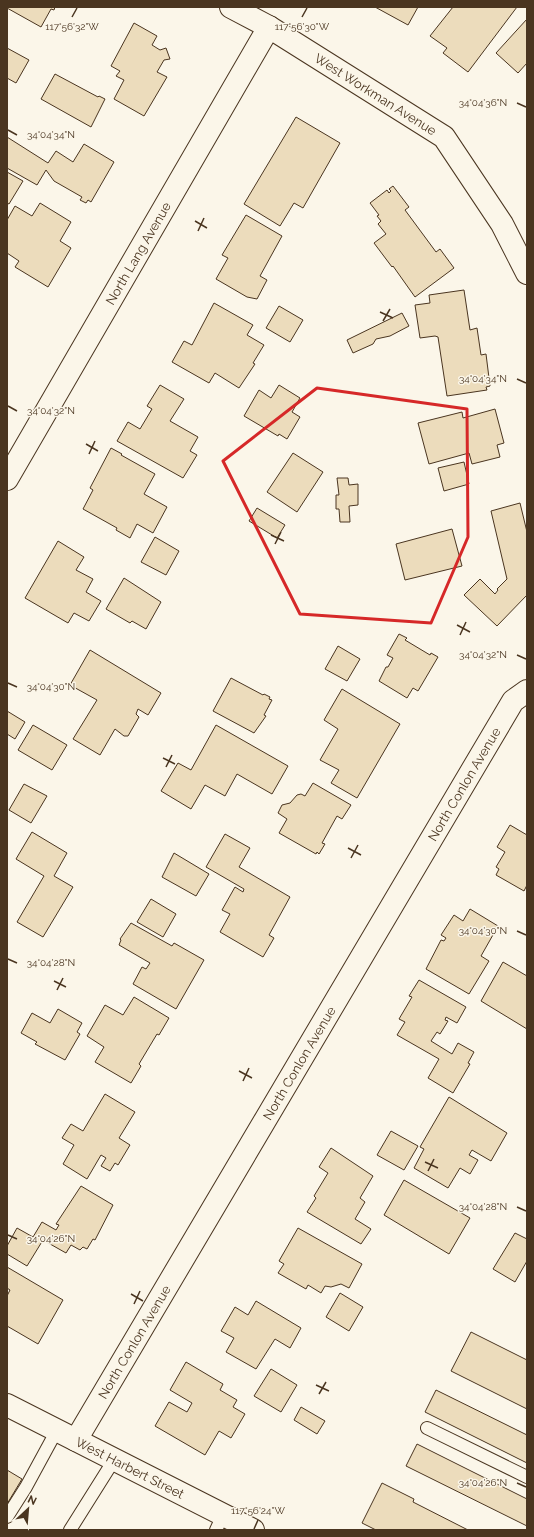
<svg xmlns="http://www.w3.org/2000/svg" width="534" height="1537" font-family="Raleway,sans-serif">
<style>
.building{fill:#ecdcbc;stroke:#4a3520}
.lines{fill:none;stroke-linecap:round;stroke-linejoin:round}
.lane-casing{stroke:#4a3520;stroke-width:14}
.street-casing{stroke:#4a3520;stroke-width:24}
.lane{stroke:#fbf6e9;stroke-width:12}
.street{stroke:#fbf6e9;stroke-width:22}
.marked{fill:none;stroke:#d62828;stroke-width:3;stroke-linejoin:round}
.ticks{fill:none;stroke:#4a3520;stroke-width:1.5}
.labels{text-anchor:middle;dominant-baseline:central;stroke-width:3;stroke-linejoin:round;paint-order:stroke}
.street-label{font-size:13px;fill:#4a3520;stroke:#fbf6e9}
.ticks-label{font-size:10px;text-anchor:middle;fill:#4a3520;stroke:#fbf6e9;stroke-width:3;stroke-linejoin:round;paint-order:stroke}
</style>
<rect width="100%" height="100%" fill="#fbf6e9"/>
<g class="building">
<polygon points="8,7 55,7 54,10 51,9 41,27 7,8"/>
<polygon points="375,7 418,7 408,25"/>
<polygon points="453,7 517,7 468,72 443,53 447,48 430,36"/>
<polygon points="527,19 527,63 518,73 496,53"/>
<polygon points="134,23 157,36 152,45 160,50 166,48 170,59 164,60 157,72 167,77 144,116 114,99 124,80 116,76 120,71 111,66"/>
<polygon points="7,48 29,60 16,83 7,78"/>
<polygon points="55,74 98,97 99,96 105,99 91,127 41,99"/>
<polygon points="296,117 340,143 303,208 294,203 280,226 244,204"/>
<polygon points="7,137 48,163 56,151 73,162 84,144 114,162 91,202 88,200 86,203 80,200 82,197 54,181 46,170 37,185 7,168"/>
<polygon points="7,172 23,181 9,204 7,203"/>
<polygon points="393,186 409,207 405,210 436,252 440,249 454,268 415,297 393,266 392,267 374,243 386,234 378,224 381,221 377,216 379,215 370,203 387,190 389,193 391,191 389,189"/>
<polygon points="40,203 71,222 60,241 71,248 48,287 15,267 19,261 7,253 7,220 15,206 32,216"/>
<polygon points="246,215 282,236 260,276 267,280 257,299 247,297 216,279 228,258 222,255"/>
<polygon points="464,290 470,330 477,328 481,355 486,354 490,386 486,387 487,390 447,396 438,337 435,336 420,338 415,305 430,303 429,295"/>
<polygon points="214,303 253,325 247,335 264,345 253,363 255,364 239,388 215,373 209,383 172,362 184,341 192,345"/>
<polygon points="279,306 303,320 290,342 266,328"/>
<polygon points="402,313 409,326 390,336 376,339 373,344 353,353 347,340"/>
<polygon points="160,385 184,399 170,421 198,437 190,451 197,455 183,478 117,441 128,422 140,429 152,409 147,406"/>
<polygon points="279,385 300,398 292,412 300,417 287,439 279,434 278,436 244,416 259,390 271,398"/>
<polygon points="495,409 504,443 497,445 500,457 472,464 469,453 429,464 418,423 462,412 463,418"/>
<polygon points="111,448 122,454 121,455 155,474 144,494 167,507 153,533 137,524 130,538 116,530 117,528 83,509 93,490 90,488"/>
<polygon points="293,453 323,472 297,512 267,492"/>
<polygon points="464,462 469,484 444,491 438,468"/>
<polygon points="337,478 348,478 349,485 358,484 358,505 349,506 350,522 340,522 339,509 336,509 336,495 339,495"/>
<polygon points="520,503 527,532 527,595 497,626 464,595 480,579 495,594 498,590 497,589 507,579 491,511"/>
<polygon points="257,508 285,525 277,538 249,521"/>
<polygon points="452,529 462,566 405,580 396,544"/>
<polygon points="155,537 179,551 166,575 141,562"/>
<polygon points="58,541 84,557 76,570 93,579 86,592 101,601 89,621 74,613 68,623 25,598"/>
<polygon points="124,578 161,602 146,629 132,621 130,623 106,609"/>
<polygon points="399,634 407,638 405,640 430,655 431,653 438,657 418,691 413,688 407,698 379,681 386,667 388,667 393,658 387,655"/>
<polygon points="338,646 360,659 347,681 325,669"/>
<polygon points="90,650 161,693 148,715 138,709 136,714 139,717 128,736 124,736 115,729 100,755 73,739 97,700 70,685"/>
<polygon points="231,678 263,695 264,694 270,697 269,699 272,700 264,715 266,716 254,733 213,711"/>
<polygon points="342,689 400,724 357,798 331,783 339,770 320,760 338,729 324,720"/>
<polygon points="7,711 25,722 15,739 7,734"/>
<polygon points="33,725 67,745 52,770 18,750"/>
<polygon points="216,725 288,766 272,794 237,774 225,796 205,785 191,809 161,791 178,763 191,770"/>
<polygon points="313,783 351,805 342,819 337,816 322,843 325,844 319,854 317,852 316,854 279,833 287,819 278,813 282,805 290,803 297,795 301,794 305,796"/>
<polygon points="24,784 47,796 31,823 9,810"/>
<polygon points="510,825 527,835 527,885 524,891 496,875 499,869 496,867 505,852 497,847"/>
<polygon points="32,832 67,853 54,876 73,887 43,937 17,922 44,876 16,859"/>
<polygon points="225,834 250,848 239,867 290,897 269,935 274,938 263,957 220,932 230,914 222,910 235,887 243,892 244,889 206,867"/>
<polygon points="174,853 209,874 196,896 162,877"/>
<polygon points="151,899 176,914 163,937 137,922"/>
<polygon points="470,909 498,926 481,956 489,961 469,994 426,969 441,940 444,941 446,938 441,935 454,915 463,921"/>
<polygon points="131,923 172,946 174,943 204,960 176,1009 133,984 142,967 146,969 150,963 119,945 121,940 120,939"/>
<polygon points="503,962 527,976 527,1029 481,1001"/>
<polygon points="419,980 466,1007 457,1023 446,1017 445,1020 448,1021 440,1034 437,1032 431,1041 452,1054 458,1043 474,1052 468,1063 470,1064 453,1093 428,1078 439,1059 397,1035 405,1022 399,1019 412,997 409,996"/>
<polygon points="134,997 169,1018 159,1035 157,1034 139,1064 141,1066 131,1083 95,1062 104,1047 87,1036 105,1005 123,1015"/>
<polygon points="58,1009 82,1023 77,1032 80,1034 65,1060 35,1044 37,1042 21,1033 32,1013 50,1023"/>
<polygon points="105,1094 135,1112 119,1138 130,1145 118,1165 115,1163 110,1171 101,1166 106,1158 101,1155 87,1179 63,1164 74,1145 62,1138 71,1124 83,1131"/>
<polygon points="449,1097 507,1133 491,1161 472,1150 469,1155 478,1160 470,1174 460,1168 448,1188 414,1168 424,1149 420,1147"/>
<polygon points="391,1131 418,1146 404,1170 377,1155"/>
<polygon points="331,1148 373,1176 360,1198 365,1202 355,1219 371,1229 361,1244 307,1212 316,1198 314,1196 328,1173 319,1167"/>
<polygon points="404,1180 470,1218 449,1254 384,1215"/>
<polygon points="81,1186 113,1205 95,1240 93,1239 87,1249 83,1247 80,1250 71,1245 66,1253 43,1240 27,1266 7,1254 7,1246 17,1228 33,1237 42,1222 56,1230 59,1225 56,1224"/>
<polygon points="298,1228 362,1264 349,1288 341,1284 331,1287 325,1286 321,1293 308,1285 306,1289 278,1273 284,1264 279,1261"/>
<polygon points="515,1233 527,1239 527,1261 515,1282 493,1269"/>
<polygon points="7,1267 63,1300 38,1344 7,1326 7,1296 10,1290 7,1288"/>
<polygon points="340,1293 363,1307 349,1331 326,1317"/>
<polygon points="256,1301 301,1328 290,1348 275,1339 256,1369 226,1352 234,1338 221,1331 235,1307 248,1315"/>
<polygon points="471,1332 527,1360 527,1409 451,1371"/>
<polygon points="186,1362 223,1384 220,1390 237,1400 233,1407 245,1414 231,1438 219,1431 205,1455 155,1426 169,1402 187,1412 192,1403 170,1390"/>
<polygon points="271,1369 297,1385 281,1412 254,1396"/>
<polygon points="436,1390 527,1435 527,1463 425,1412"/>
<polygon points="301,1407 325,1421 317,1434 294,1420"/>
<polygon points="417,1444 527,1499 527,1526 406,1466"/>
<polygon points="7,1470 22,1479 7,1504"/>
<polygon points="382,1483 414,1499 413,1502 468,1530 376,1530 362,1523"/>
</g>
<g class="lines">
<g class="lane-casing">
<g id="lane">
<polyline points="427,1428 527,1477"/>
<polyline points="7,1517 26,1487 57,1430"/>
<polyline points="70,1530 114,1460"/>
<polyline points="216,1530 223,1515"/>
</g>
</g>
<g class="street-casing">
<g id="street">
<path id="s1" d="M231,7L269,27L444,137L502,224L527,273"/>
<path id="s2" d="M7,479L269,27"/>
<path id="s3" d="M7,1405L253,1530"/>
<path id="s4" d="M76,1440L513,701L527,691"/>
</g>
</g>
<use href="#lane" class="lane"/>
<use href="#street" class="street"/>
</g>
<path class="marked" d="M317,388L467,409L468,537L431,623L300,614L223,461Z"/>
<path class="ticks" d="M72,17L77,8M302,17L307,8M517,103L526,107M8,130L17,135M195,221L207,228M198,231L204,218M380,312L393,318M383,321L390,309M517,379L526,383M8,406L17,411M86,444L98,451M89,454L95,441M271,535L284,541M275,544L281,532M457,625L470,632M460,635L466,622M517,655L526,659M8,683L17,687M163,758L175,764M166,767L172,755M348,848L361,855M351,858L358,845M517,931L526,935M8,959L17,963M54,981L66,987M57,990L63,978M239,1071L252,1078M243,1081L249,1068M425,1162L438,1168M428,1171L434,1159M517,1207L526,1211M8,1235L17,1239M131,1294L143,1301M134,1304L140,1291M316,1385L329,1391M319,1394L326,1382M517,1483L526,1487M254,1529L258,1520"/>
<g class="labels">
<g class="street-label">
<text stroke="none"><textPath href="#s1" startOffset="169">West Workman Avenue</textPath></text>
<text stroke="none"><textPath href="#s2" startOffset="261">North Lang Avenue</textPath></text>
<text stroke="none"><textPath href="#s4" startOffset="762">North Conlon Avenue</textPath></text>
<text stroke="none"><textPath href="#s4" startOffset="438">North Conlon Avenue</textPath></text>
<text stroke="none"><textPath href="#s4" startOffset="114">North Conlon Avenue</textPath></text>
<text stroke="none"><textPath href="#s3" startOffset="138">West Harbert Street</textPath></text>
</g>
</g>
<g class="ticks-label">
<text x="302" y="30">117°56'30"W</text>
<text x="72" y="30">117°56'32"W</text>
<text x="483" y="106">34°04'36"N</text>
<text x="51" y="138">34°04'34"N</text>
<text x="483" y="382">34°04'34"N</text>
<text x="51" y="414">34°04'32"N</text>
<text x="483" y="658">34°04'32"N</text>
<text x="51" y="690">34°04'30"N</text>
<text x="483" y="934">34°04'30"N</text>
<text x="51" y="966">34°04'28"N</text>
<text x="483" y="1210">34°04'28"N</text>
<text x="51" y="1242">34°04'26"N</text>
<text x="483" y="1486">34°04'26"N</text>
<text x="258" y="1514">117°56'24"W</text>
</g>
<rect width="534" height="1537" fill="none" stroke="#4a3520" stroke-width="16"/>
<g transform="translate(28 1509) rotate(26)" stroke="#fbf6e9" stroke-width="3" paint-order="stroke">
<path d="M0-3L7 15L0 10L-7 15Z" fill="#4a3520"/>
<text y="-6" font-size="11" font-weight="bold" text-anchor="middle" fill="#4a3520">N</text>
</g>
</svg>
